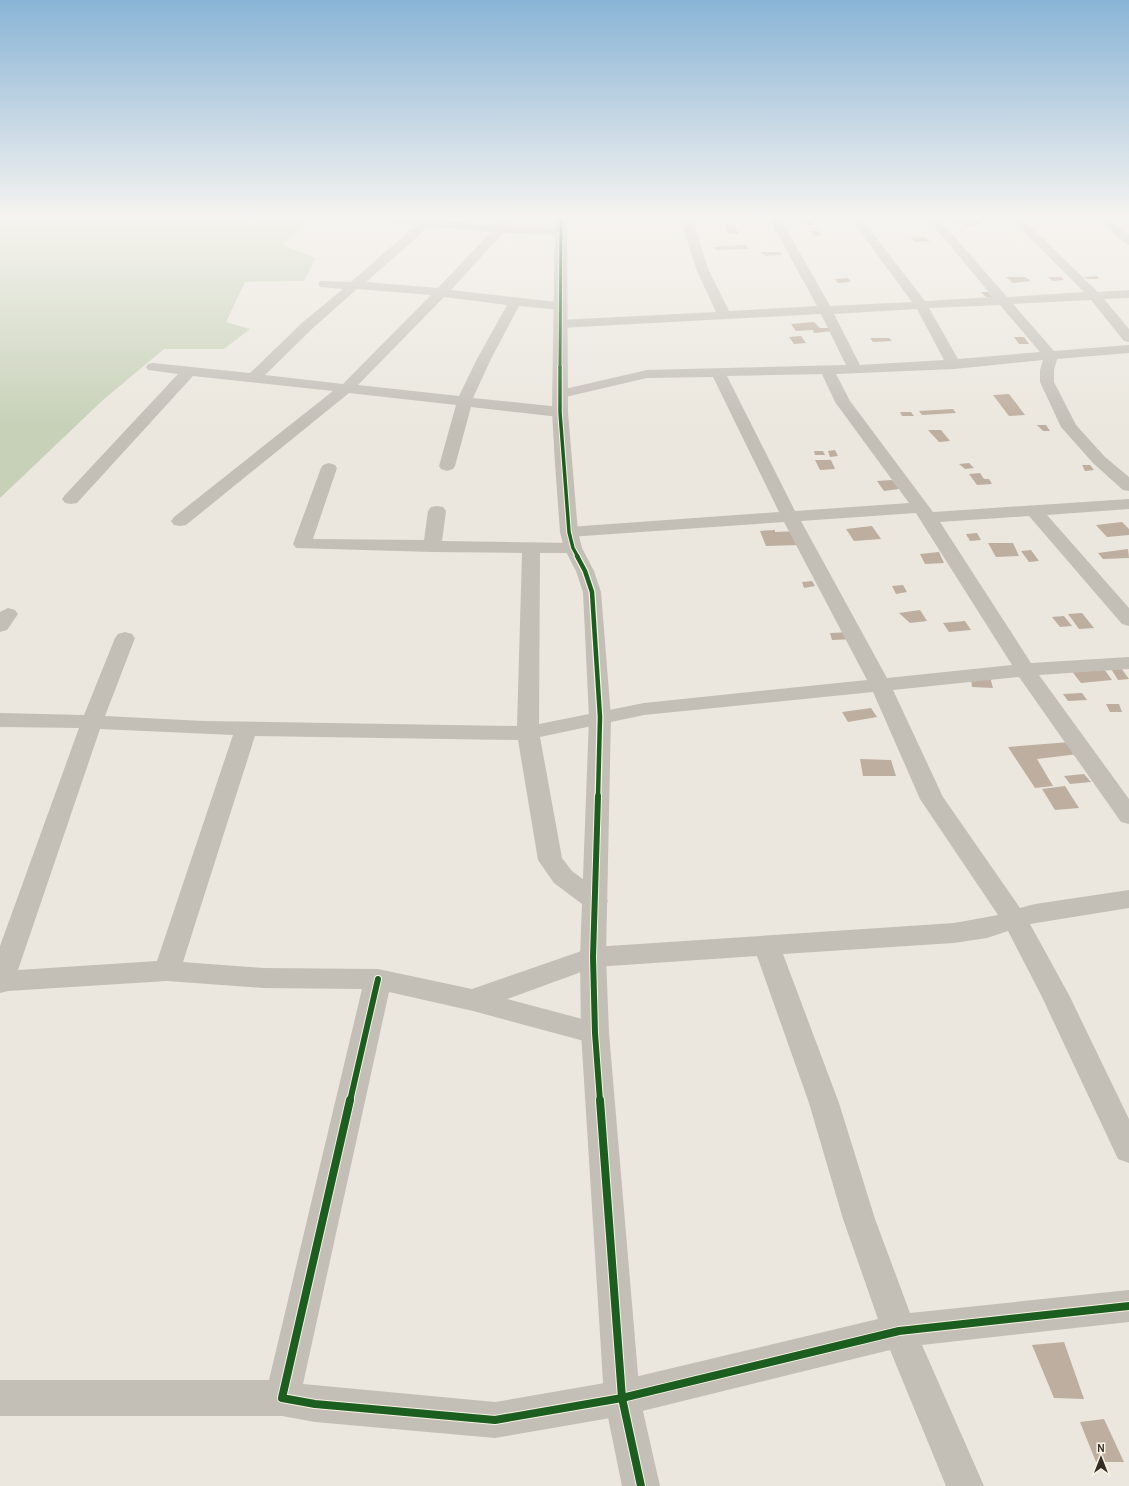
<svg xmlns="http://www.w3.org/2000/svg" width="1129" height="1486" font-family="Karla,sans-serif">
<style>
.green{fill:#c7d1b8}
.building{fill:#beae9f}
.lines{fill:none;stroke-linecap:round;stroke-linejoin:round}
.minor{fill:#c3bfb7;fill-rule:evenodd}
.tertiary{fill:#c3bfb7;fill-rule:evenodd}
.cycleway-far4-casing{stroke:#f9f3e4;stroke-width:4.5}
.cycleway-far3-casing{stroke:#f9f3e4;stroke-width:5.5}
.cycleway-far2-casing{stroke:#f9f3e4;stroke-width:7}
.cycleway-far1-casing{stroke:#f9f3e4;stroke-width:8}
.cycleway-casing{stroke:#f9f3e4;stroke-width:10}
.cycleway-far4{stroke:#1b5e20;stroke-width:3}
.cycleway-far3{stroke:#1b5e20;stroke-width:3.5}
.cycleway-far2{stroke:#1b5e20;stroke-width:4.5}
.cycleway-far1{stroke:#1b5e20;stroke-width:6}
.cycleway{stroke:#1b5e20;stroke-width:8}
</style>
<rect width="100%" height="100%" fill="#ebe7de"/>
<polygon class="green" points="0,218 312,218 283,245 316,258 304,281 245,282 226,322 250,329 224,349 164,349 103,400 0,498"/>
<g class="building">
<polygon points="798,220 810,220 814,225 801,225"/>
<polygon points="976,220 981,225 965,226 963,223 956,223 954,221"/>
<polygon points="726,226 734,226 739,234 729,234"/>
<polygon points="810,231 818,231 822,235 815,236"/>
<polygon points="925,237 930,241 916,242 910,238"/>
<polygon points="745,245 749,249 716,250 714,247"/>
<polygon points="761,252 780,252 782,255 765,256"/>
<polygon points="1097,276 1099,279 1087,279 1084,277"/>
<polygon points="1006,277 1025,277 1031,281 1013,283"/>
<polygon points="1048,277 1061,277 1064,280 1053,281"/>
<polygon points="848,278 851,282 838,283 835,279"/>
<polygon points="981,292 988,292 993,297 986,297"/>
<polygon points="814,322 820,328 831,328 833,331 814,333 813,330 796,331 791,324"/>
<polygon points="801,336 806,343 794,344 789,337"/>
<polygon points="1014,337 1024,337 1029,344 1019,344"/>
<polygon points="870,338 889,338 892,341 873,342"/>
<polygon points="1009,394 1025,415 1009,416 993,395"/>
<polygon points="953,409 956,413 922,415 919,411"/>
<polygon points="900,412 911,412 914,416 902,416"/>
<polygon points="1037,425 1046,425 1050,431 1043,431"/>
<polygon points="928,430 941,430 950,441 939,442"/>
<polygon points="835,450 838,456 830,457 828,451"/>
<polygon points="814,451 823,451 825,455 815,455"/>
<polygon points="815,460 831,460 835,469 820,470"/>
<polygon points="969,463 974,468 965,469 959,464"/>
<polygon points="1082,465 1090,465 1094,470 1085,471"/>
<polygon points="980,473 984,479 989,479 992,484 977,485 969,474"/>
<polygon points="892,480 899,489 884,491 877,481"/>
<polygon points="1122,522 1129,529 1129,535 1107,537 1096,525"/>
<polygon points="872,526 881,539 854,541 846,529"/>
<polygon points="775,530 775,532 797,531 800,545 766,546 760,531"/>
<polygon points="977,533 981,540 970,541 966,534"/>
<polygon points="988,543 1013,543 1019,556 996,557"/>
<polygon points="1128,549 1129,558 1103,559 1098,553"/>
<polygon points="1031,550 1039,561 1029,562 1021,551"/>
<polygon points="939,552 944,563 925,564 920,554"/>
<polygon points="812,581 815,586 804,588 802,582"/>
<polygon points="903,585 907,592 896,594 892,586"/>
<polygon points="920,610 927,621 910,623 899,613"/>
<polygon points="1082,613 1094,628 1079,629 1068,614"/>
<polygon points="1064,616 1072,626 1060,627 1052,617"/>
<polygon points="965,621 971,630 949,632 943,623"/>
<polygon points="852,632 856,639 832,640 830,633"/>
<polygon points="1108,664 1118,664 1129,679 1118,680"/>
<polygon points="1101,665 1112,680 1081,683 1071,670"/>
<polygon points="970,672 989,673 993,688 972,687"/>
<polygon points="1082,693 1087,700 1068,701 1063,694"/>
<polygon points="1106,704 1119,704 1122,712 1110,712"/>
<polygon points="871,708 877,717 848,722 842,712"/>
<polygon points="1070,742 1078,754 1037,759 1053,786 1035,788 1008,747"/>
<polygon points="860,759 891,760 896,776 863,776"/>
<polygon points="1084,774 1091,782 1070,784 1064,776"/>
<polygon points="1065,786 1079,808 1055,810 1042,789"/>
<polygon points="1064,1342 1084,1399 1054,1398 1032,1345"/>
<polygon points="1104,1419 1124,1462 1096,1462 1080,1422"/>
</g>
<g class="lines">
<g class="minor">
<path d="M360,218H434L433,220L497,225L503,218H515L509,226L566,230L568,232L562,235L503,233L451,290L566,303L568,306L561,310L519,306L491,359L473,398L560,407L565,409L568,412L565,415L560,417L471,407L455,466L453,469L447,471L441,469L439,466L456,405L349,393L186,525L180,526L174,525L171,521L174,517L333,391L193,376L77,503L71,504L65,503L62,499L65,495L178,374L148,370L146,367L148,364L153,363L250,373L303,322L343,289L320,287L318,284L320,281L351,282L416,225L365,221ZM427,226L491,232L438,288L366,282L415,239ZM357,289L431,295L343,384L265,375L313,328ZM444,297L507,305L477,359L459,396L358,385Z"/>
<path d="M680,218H692L709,271L729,311L817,306L769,218H780L830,306L912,302L850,218H861L925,301L993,297L927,218H938L1007,297L1084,292L1010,218H1022L1098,292L1129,290V298L1104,299L1129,329V342L1124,341L1091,300L1013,304L1054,351L1129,345V353L1057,359L1054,370V382L1076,425L1105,457L1129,477V491L1123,490L1093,463L1061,427L1040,382V370L1043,360L954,369L836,374L850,401L933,512L1129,499V509L1047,515L1129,608V626L1122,624L1029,516L940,522L1031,663L1129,657V669L1039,675L1129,799V824L1121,822L1019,677L893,690L943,797L1020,908L1035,904L1129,890V908L1030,924L1069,995L1129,1119V1163L1118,1159L1041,995L1008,931L987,938L954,943L783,954L839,1103L875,1219L910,1313L1129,1290V1322L922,1345L984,1486H946L890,1350L622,1416L495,1438L315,1422L282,1416H0V1380H269L362,989L263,988L167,981L8,991L0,993V946L79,728L0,727V713L84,715L115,638L118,634L125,632L132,634L135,638L105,716L204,721L517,726L522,553L432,552L296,548L293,544L321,468L323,465L329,463L335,465L337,468L313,539L424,540L428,511L431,507L437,506L443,507L446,511L442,541L573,543L579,544L582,548L579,552L573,553H540L539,724L644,703L867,680L784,522L569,537L563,536L560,532L563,528L569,527L779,512L713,377L647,378L561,398L556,397L554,394L556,391L647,370L846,365L821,314L560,328L555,327L553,324L555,321L560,320L716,312L697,271ZM1000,305L1040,352L958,359L929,308ZM917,309L944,360L860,365L834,314ZM822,374L835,402L909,503L795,511L727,376ZM916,513L919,518L1012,665L887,678L801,521ZM873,692L920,799L998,915L954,923L593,947L472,989L378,969L263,968L183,962L255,736L518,740L538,860L554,883L586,907L595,910L604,907L608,901L604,895L572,871L562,858L540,737L644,715ZM100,729L233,735L157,961L18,970ZM757,956L809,1103L843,1219L878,1319L622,1380L495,1402L303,1384L389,992L473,1011L595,1044L605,1041L609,1033L605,1025L507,999L595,967Z"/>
<polygon points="1096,218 1108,218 1129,235 1129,245 1125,243"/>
<polygon points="8,608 15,610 18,614 7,630 0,632 0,612"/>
</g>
<polygon class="tertiary" points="555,218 567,218 568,412 578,532 582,548 594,571 601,592 611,717 606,957 609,1033 640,1398 660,1486 622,1486 604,1398 581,1033 580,957 589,717 583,592 576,571 564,548 560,532 555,464 552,412"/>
<g class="cycleway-far4-casing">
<polyline id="cycleway-far4" points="560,368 561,218"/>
</g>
<g class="cycleway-far3-casing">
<polyline id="cycleway-far3" points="560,367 560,412 569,532 573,548 578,557"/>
</g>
<g class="cycleway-far2-casing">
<polyline id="cycleway-far2" points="577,556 585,571 592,592 600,717 598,797"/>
</g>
<g class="cycleway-far1-casing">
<g id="cycleway-far1">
<polyline points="598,796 593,957 595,1033 600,1101"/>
<polyline points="350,1101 378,979"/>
</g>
</g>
<g class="cycleway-casing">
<g id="cycleway">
<polyline points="350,1100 282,1398 315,1404 495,1420 622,1398 899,1331 1129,1306"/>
<polyline points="600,1100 622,1398 641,1486"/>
</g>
</g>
<use href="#cycleway-far4" class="cycleway-far4"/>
<use href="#cycleway-far3" class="cycleway-far3"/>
<use href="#cycleway-far2" class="cycleway-far2"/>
<use href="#cycleway-far1" class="cycleway-far1"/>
<use href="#cycleway" class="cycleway"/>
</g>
<linearGradient id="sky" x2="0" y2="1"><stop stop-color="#89b4d6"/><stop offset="0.51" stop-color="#f6f4f0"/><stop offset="1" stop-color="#f6f4f0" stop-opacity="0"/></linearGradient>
<rect width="1129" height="426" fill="url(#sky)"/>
<g transform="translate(1101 1458)" stroke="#f9f3e4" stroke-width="3" paint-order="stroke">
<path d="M0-3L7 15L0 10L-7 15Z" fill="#342d26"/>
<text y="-6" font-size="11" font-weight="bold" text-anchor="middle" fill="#342d26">N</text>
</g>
</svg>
